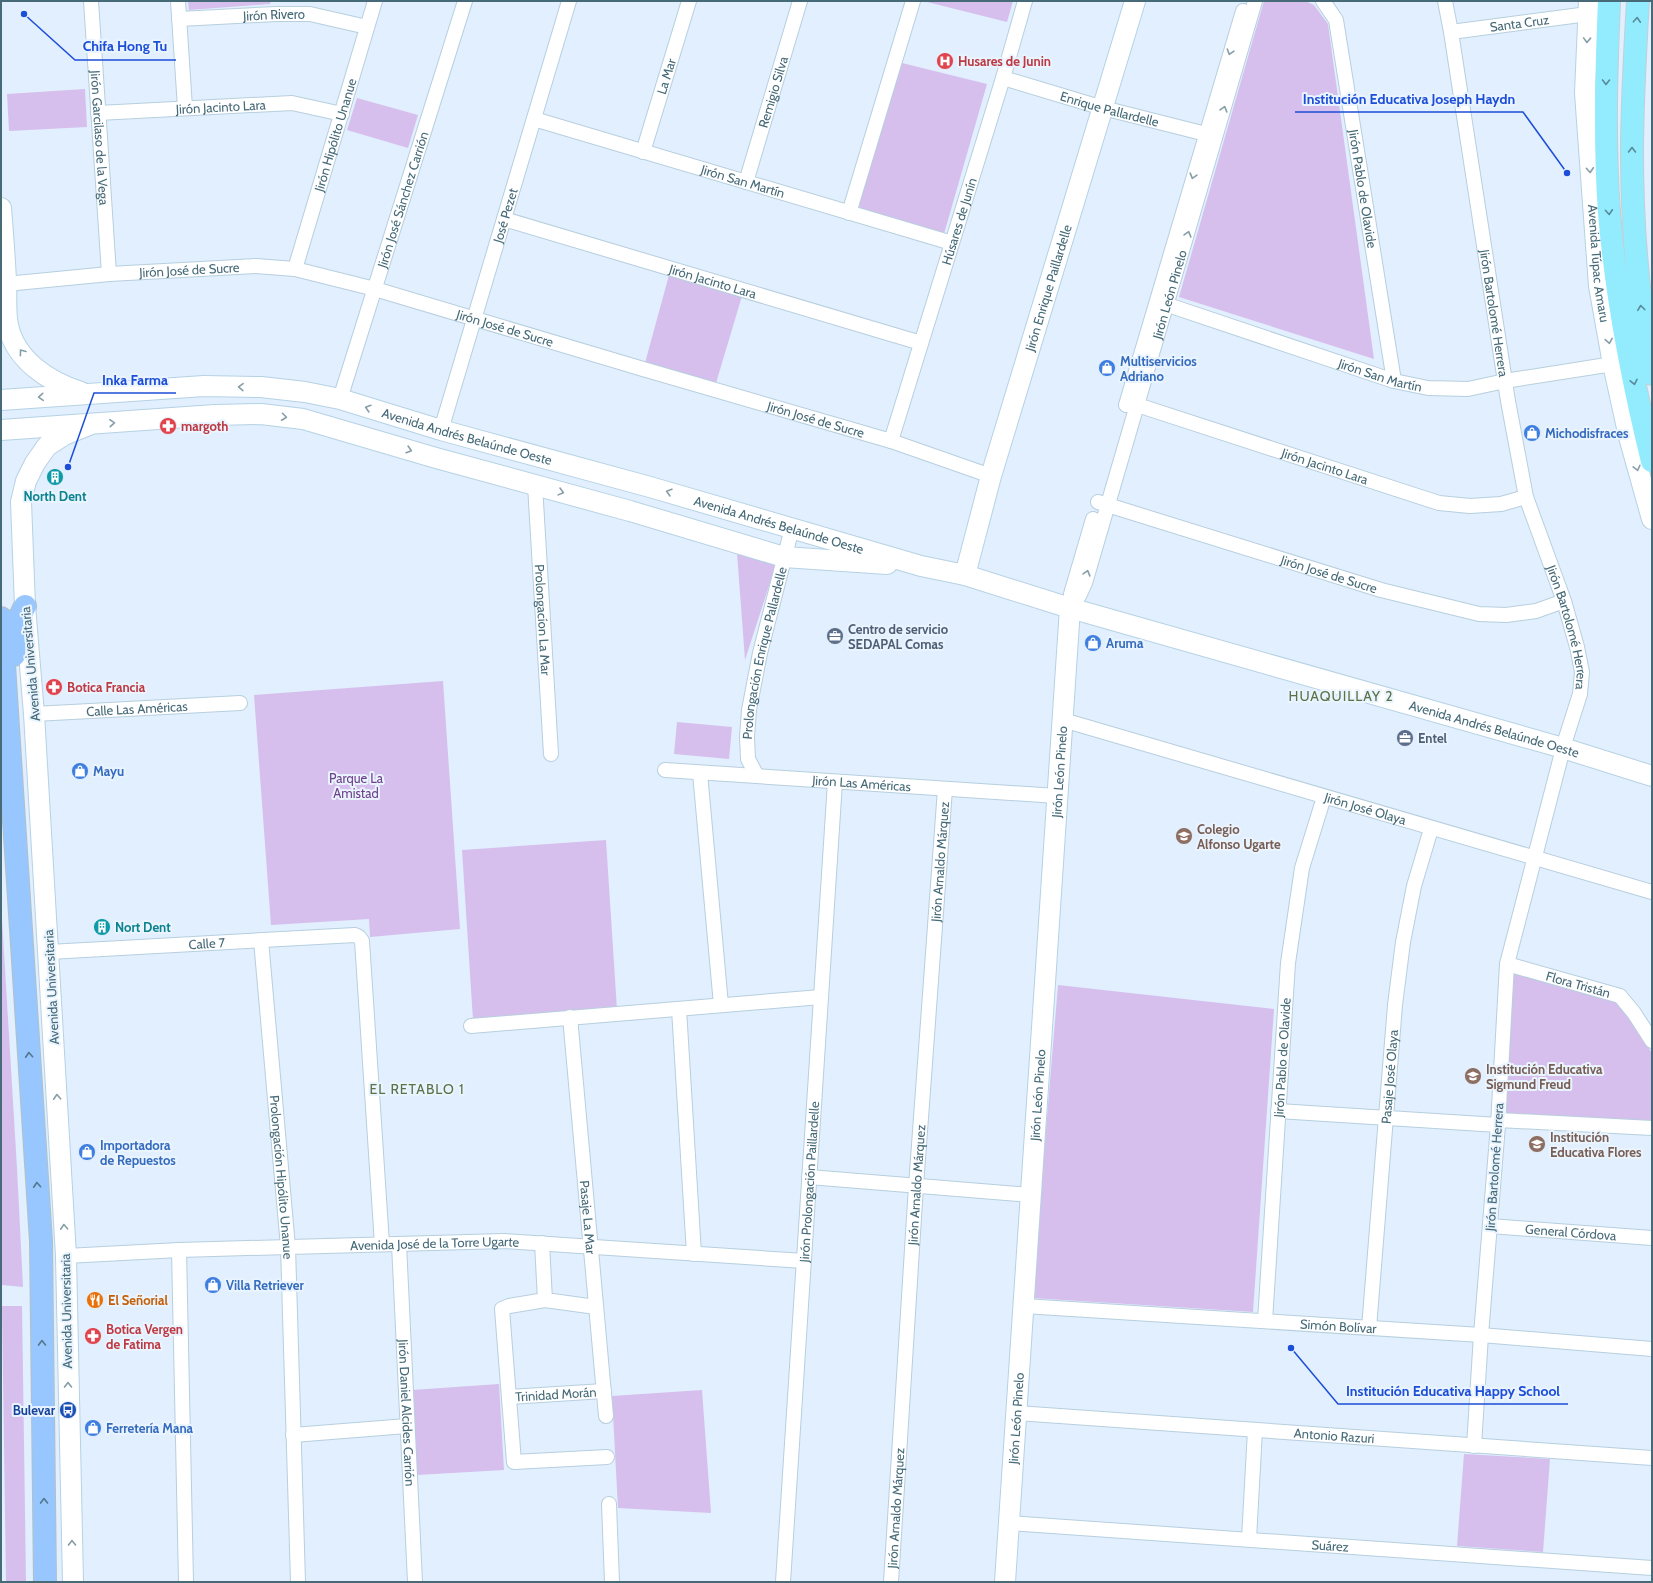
<svg xmlns="http://www.w3.org/2000/svg" width="1653" height="1583" font-family="Cabin,sans-serif">
<style>
.green{fill:#d6bfed}
.lines{fill:none;stroke-linecap:round;stroke-linejoin:round}
.street-casing{stroke:#b7cfde;stroke-width:16}
.secondary-casing{stroke:#b5d2e4;stroke-width:22}
.primary-casing{stroke:#b1c0c6;stroke-width:24}
.highway-casing{stroke:#c4cfd4;stroke-width:24}
.street{stroke:#fff;stroke-width:14}
.secondary{stroke:#fff;stroke-width:20}
.primary{stroke:#98c7ff;stroke-width:22}
.highway{stroke:#92ecfe;stroke-width:22}
.oneway{stroke:#598a9a}
.oneway2{stroke:#879ea7}
.oneway3{stroke:#52788c}
.labels{text-anchor:middle;dominant-baseline:central;stroke-width:4;stroke-linejoin:round;paint-order:stroke}
.street-label{font-size:13px;fill:#466a78;stroke:#eaf4ff}
.health-label{font-size:13px;font-weight:bold;fill:#be3a42;stroke:#eaf4ff;text-anchor:start}
.shop-label{font-size:13px;font-weight:bold;fill:#366cbe;stroke:#eaf4ff;text-anchor:start}
.culture-label{font-size:13px;font-weight:bold;fill:#0d838f;stroke:#eaf4ff}
.service-label{font-size:13px;font-weight:bold;fill:#4e5e75;stroke:#eaf4ff;text-anchor:start}
.park-label{font-size:13px;fill:#6f418b;stroke:#eaf4ff}
.education-label{font-size:13px;font-weight:bold;fill:#785e54;stroke:#eaf4ff;text-anchor:start}
.food-label{font-size:13px;font-weight:bold;fill:#c56008;stroke:#eaf4ff;text-anchor:start}
.transit-label{font-size:13px;font-weight:bold;fill:#164399;stroke:#eaf4ff;text-anchor:end}
.neighbourhood-label{font-size:14px;letter-spacing:1px;fill:#5a7248;stroke:#eaf4ff}
.leader{fill:none;stroke:#1d4ed8;stroke-width:1.5}
.callout-dot{fill:#1d4ed8;stroke:#eaf4ff;stroke-width:1.5}
.callout-label{font-size:14px;text-anchor:middle;font-weight:bold;fill:#1d4ed8;stroke:#eaf4ff;stroke-width:4;stroke-linejoin:round;paint-order:stroke}
</style>
<rect width="100%" height="100%" fill="#e1effe"/>
<g class="green">
<polygon points="188,1 271,1 270,4 189,10"/>
<polygon points="923,1 1013,1 1007,22"/>
<polygon points="1264,1 1305,1 1314,5 1328,24 1374,359 1179,297"/>
<polygon points="902,63 987,84 944,234 860,210 859,203"/>
<polygon points="85,89 87,127 9,131 7,94"/>
<polygon points="357,98 418,115 408,148 347,130"/>
<polygon points="669,275 742,296 716,383 645,363"/>
<polygon points="737,553 777,561 745,660"/>
<polygon points="443,681 460,929 370,937 369,919 271,925 254,695"/>
<polygon points="677,722 732,727 729,759 674,754"/>
<polygon points="606,840 617,1010 473,1020 462,850"/>
<polygon points="1,903 17,1168 23,1287 2,1285"/>
<polygon points="1514,973 1613,1000 1622,1008 1652,1053 1652,1122 1503,1114"/>
<polygon points="1058,985 1274,1009 1253,1312 1032,1298"/>
<polygon points="2,1306 22,1306 26,1582 6,1582"/>
<polygon points="499,1384 504,1470 417,1475 412,1390"/>
<polygon points="702,1390 711,1513 618,1508 612,1396"/>
<polygon points="1464,1454 1550,1459 1543,1552 1457,1546"/>
</g>
<g class="lines">
<g class="street-casing">
<g id="street">
<path id="s1" d="M91,1L109,274"/>
<polyline points="178,1 185,108"/>
<path id="s2" d="M1323,1L1336,20L1394,381"/>
<path id="s3" d="M1445,1L1451,32L1508,401L1526,497L1564,601L1577,647L1582,672L1580,694L1565,741L1507,964L1498,1125L1481,1335L1474,1446"/>
<path id="s4" d="M179,19L276,14H310L367,27"/>
<path id="s5" d="M1451,32L1588,14"/>
<path id="s6" d="M1003,78L1103,108L1214,136"/>
<path id="s7" d="M98,113L292,103L342,114"/>
<path id="s8" d="M534,119L952,243"/>
<path id="s9" d="M643,152L689,1"/>
<path id="s10" d="M746,182L800,1"/>
<polyline points="849,213 913,1"/>
<path id="s11" d="M504,219L921,343"/>
<path id="s12" d="M295,269L375,1"/>
<path id="s13" d="M6,284L109,274L256,266L295,269L375,289L643,369L891,441L991,476"/>
<path id="s14" d="M1159,302L1394,381L1428,388L1468,389L1505,381L1613,364"/>
<path id="s15" d="M340,399L465,1"/>
<path id="s16" d="M1128,402L1439,503L1470,506L1501,504L1526,497"/>
<polyline points="1126,405 1243,11"/>
<path id="s17" d="M441,430L569,1"/>
<path id="s18" d="M891,441L1003,78L1025,1"/>
<path id="s19" d="M535,485L551,754"/>
<path id="s20" d="M1098,502L1381,590L1479,614L1506,615L1536,611L1564,601"/>
<polyline points="1070,605 1071,594 1093,519"/>
<path id="s21" d="M1070,608L1079,596L1085,583L1255,1"/>
<path id="s22" d="M34,714L240,703"/>
<path id="s23" d="M1063,720L1652,892"/>
<path id="s24" d="M665,770L1057,796"/>
<polyline points="700,773 721,1005"/>
<path id="s25" d="M757,776L748,759L747,737L749,710L760,653L792,528"/>
<path id="s26" d="M261,940L288,1247L298,1582"/>
<path id="s27" d="M49,952L355,935L359,937L362,941L382,1244"/>
<path id="s28" d="M1507,964L1620,996L1634,1013L1652,1041"/>
<polyline points="679,1009 694,1254"/>
<path id="s29" d="M570,1017L606,1416"/>
<polyline points="471,1026 821,997"/>
<polyline points="1278,1111 1498,1125"/>
<polyline points="1498,1120 1652,1128"/>
<polyline points="809,1177 1031,1195"/>
<path id="s30" d="M1490,1226L1652,1238"/>
<polyline points="542,1243 545,1300 596,1307"/>
<path id="s31" d="M399,1244L415,1582"/>
<polyline points="179,1250 186,1582"/>
<path id="s32" d="M66,1256L179,1250L504,1241L804,1261"/>
<polyline points="545,1300 509,1306 502,1309 514,1462 607,1457"/>
<path id="s33" d="M1024,1306L1481,1335L1652,1349"/>
<path id="s34" d="M1265,1321L1288,963L1302,868L1324,797"/>
<path id="s35" d="M1369,1328L1395,1005L1403,942L1414,886L1431,829"/>
<path id="s36" d="M509,1397L604,1391"/>
<path id="s37" d="M1017,1413L1652,1458"/>
<polyline points="293,1435 407,1426"/>
<polyline points="609,1504 612,1582"/>
<path id="s38" d="M1009,1523L1652,1568"/>
<polyline points="1249,1539 1255,1430"/>
<path id="s39" d="M783,1582L835,782"/>
<path id="s40" d="M891,1582L916,1186L945,789"/>
</g>
</g>
<g class="secondary-casing">
<g id="secondary">
<path id="s41" d="M1589,1L1585,93L1599,286L1613,364L1629,437L1652,519"/>
<path d="M1,208C3,233 5,257 6,282C7,296 5,311 8,325C15,360 49,382 81,392"/>
<path id="s42" d="M1,400L204,386L261,387L305,392L340,399L441,430L650,487L921,566L965,575L1070,608L1563,748L1652,776"/>
<polyline points="1,430 215,415 261,414 303,419 436,458 630,511 784,557 887,564"/>
<path id="s43" d="M965,575L991,476L1135,1"/>
<polyline points="73,1582 66,1256 34,714 25,606 21,502 26,481 35,463 47,446 64,435 89,425"/>
<path id="s44" d="M1005,1582L1070,608"/>
</g>
</g>
<g class="primary-casing">
<g id="primary">
<polyline points="1,618 41,1241 45,1582"/>
<polyline points="14,655 17,623 25,606"/>
</g>
</g>
<g class="highway-casing">
<g id="highway">
<path d="M1609,1C1606,72 1604,143 1609,213C1616,297 1632,380 1652,461"/>
<path d="M1638,1C1635,52 1632,102 1632,153C1632,227 1638,301 1652,374"/>
</g>
</g>
<use href="#street" class="street"/>
<use href="#secondary" class="secondary"/>
<use href="#primary" class="primary"/>
<use href="#highway" class="highway"/>
</g>
<defs><path id="oneway-chevron" d="M-2-3.5L2.5 0L-2 3.5" fill="none" stroke-width="1.6" stroke-linecap="round" stroke-linejoin="round"/></defs>
<g class="oneway">
<use href="#oneway-chevron" transform="translate(1637 20) rotate(-87)"/>
<use href="#oneway-chevron" transform="translate(1606 82) rotate(91)"/>
<use href="#oneway-chevron" transform="translate(1632 150) rotate(-90)"/>
<use href="#oneway-chevron" transform="translate(1609 212) rotate(86)"/>
<use href="#oneway-chevron" transform="translate(1641 308) rotate(-97)"/>
<use href="#oneway-chevron" transform="translate(1634 382) rotate(78)"/>
</g>
<g class="oneway2">
<use href="#oneway-chevron" transform="translate(1587 40) rotate(92)"/>
<use href="#oneway-chevron" transform="translate(1230 52) rotate(107)"/>
<use href="#oneway-chevron" transform="translate(1224 109) rotate(-74)"/>
<use href="#oneway-chevron" transform="translate(1590 170) rotate(86)"/>
<use href="#oneway-chevron" transform="translate(1193 176) rotate(106)"/>
<use href="#oneway-chevron" transform="translate(1188 234) rotate(-74)"/>
<use href="#oneway-chevron" transform="translate(1609 341) rotate(80)"/>
<use href="#oneway-chevron" transform="translate(22 352) rotate(-127)"/>
<use href="#oneway-chevron" transform="translate(241 387) rotate(-179)"/>
<use href="#oneway-chevron" transform="translate(41 397) rotate(176)"/>
<use href="#oneway-chevron" transform="translate(368 408) rotate(-163)"/>
<use href="#oneway-chevron" transform="translate(284 417) rotate(7)"/>
<use href="#oneway-chevron" transform="translate(112 423) rotate(-4)"/>
<use href="#oneway-chevron" transform="translate(409 450) rotate(16)"/>
<use href="#oneway-chevron" transform="translate(1637 468) rotate(76)"/>
<use href="#oneway-chevron" transform="translate(561 492) rotate(15)"/>
<use href="#oneway-chevron" transform="translate(669 492) rotate(-164)"/>
<use href="#oneway-chevron" transform="translate(1087 573) rotate(-74)"/>
<use href="#oneway-chevron" transform="translate(57 1097) rotate(-93)"/>
<use href="#oneway-chevron" transform="translate(64 1227) rotate(-93)"/>
<use href="#oneway-chevron" transform="translate(68 1385) rotate(-91)"/>
<use href="#oneway-chevron" transform="translate(72 1543) rotate(-91)"/>
</g>
<g class="oneway3">
<use href="#oneway-chevron" transform="translate(29 1055) rotate(-94)"/>
<use href="#oneway-chevron" transform="translate(37 1185) rotate(-94)"/>
<use href="#oneway-chevron" transform="translate(42 1343) rotate(-91)"/>
<use href="#oneway-chevron" transform="translate(44 1501) rotate(-91)"/>
</g>
<defs>
<g id="hospital-disc" transform="scale(0.9)"><circle r="9.5" fill="#e0444e" stroke="#eaf4ff"/><path d="M-5-5h3v3.5h4V-5h3V5h-3V1.5h-4V5h-3Z" fill="#fff"/></g>
<g id="shop-disc" transform="scale(0.9)"><circle r="9.5" fill="#3f7fe0" stroke="#eaf4ff"/><path d="M-5-2.5h2.3a2.7 3.5 0 0 1 5.4 0H5L5.5 6h-11ZM-1.5-2.5h3a1.5 2.3 0 0 0-3 0Z" fill="#fff"/></g>
<g id="pharmacy-disc" transform="scale(0.9)"><circle r="9.5" fill="#e0444e" stroke="#eaf4ff"/><path d="M-2-6h4v4h4v4h-4v4h-4v-4h-4v-4h4Z" fill="#fff"/></g>
<g id="building-disc" transform="scale(0.9)"><circle r="9.5" fill="#0f9aa8" stroke="#eaf4ff"/><path d="M-4-6H4V6H1V3H-1V6H-4ZM-2.5-4.3h1.7v1.8h-1.7ZM.8-4.3h1.7v1.8H.8ZM-2.5-1h1.7V.8h-1.7ZM.8-1h1.7V.8H.8Z" fill="#fff"/></g>
<g id="office-disc" transform="scale(0.9)"><circle r="9.5" fill="#5c6f8a" stroke="#eaf4ff"/><path d="M-6-3h4V-5.5h4V-3h4V5H-6ZM-1-4.5V-3h2v-1.5ZM-6 0V1H6V0Z" fill="#fff"/></g>
<g id="school-disc" transform="scale(0.9)"><circle r="9.5" fill="#8d6e63" stroke="#eaf4ff"/><path d="M0-5L7-2L0 1L-7-2ZM-4 1L0 2.5L4 1V4Q0 6-4 4Z" fill="#fff"/></g>
<g id="restaurant-disc" transform="scale(0.9)"><circle r="9.5" fill="#e8710a" stroke="#eaf4ff"/><path d="M-5-6h1v4h1v-4h1v4h1v-4h1v5L-1.5 .5V6h-2V.5L-5-1ZM5-6V6H3V1.5H1.5Q1.5-4 5-6Z" fill="#fff"/></g>
<g id="bus-disc" transform="scale(0.9)"><circle r="9.5" fill="#1a4fb4" stroke="#eaf4ff"/><path d="M-5-6H5V4H4V6H2V4H-2V6H-4V4H-5ZM-3.5-4V0h7V-4ZM-3.5 1.2v1.5H-2V1.2ZM2 1.2v1.5H3.5V1.2Z" fill="#fff"/></g>
</defs>
<g fill-rule="evenodd">
<use href="#hospital-disc" x="945" y="61"/>
<use href="#shop-disc" x="1107" y="368"/>
<use href="#pharmacy-disc" x="168" y="426"/>
<use href="#shop-disc" x="1532" y="433"/>
<use href="#building-disc" x="55" y="477"/>
<use href="#office-disc" x="835" y="636"/>
<use href="#shop-disc" x="1093" y="643"/>
<use href="#pharmacy-disc" x="54" y="687"/>
<use href="#office-disc" x="1405" y="738"/>
<use href="#shop-disc" x="80" y="771"/>
<use href="#school-disc" x="1184" y="836"/>
<use href="#building-disc" x="102" y="927"/>
<use href="#school-disc" x="1473" y="1076"/>
<use href="#school-disc" x="1537" y="1144"/>
<use href="#shop-disc" x="87" y="1152"/>
<use href="#shop-disc" x="213" y="1285"/>
<use href="#restaurant-disc" x="95" y="1300"/>
<use href="#pharmacy-disc" x="93" y="1336"/>
<use href="#bus-disc" x="68" y="1410"/>
<use href="#shop-disc" x="93" y="1428"/>
</g>
<g class="labels">
<g class="street-label">
<text stroke="none"><textPath href="#s4" startOffset="95">Jirón Rivero</textPath></text>
<text stroke="none"><textPath href="#s5" startOffset="69">Santa Cruz</textPath></text>
<text stroke="none"><textPath href="#s9" startOffset="79">La Mar</textPath></text>
<text stroke="none"><textPath href="#s10" startOffset="94">Remigio Silva</textPath></text>
<text stroke="none"><textPath href="#s7" startOffset="123">Jirón Jacinto Lara</textPath></text>
<text stroke="none"><textPath href="#s6" startOffset="111">Enrique Pallardelle</textPath></text>
<text stroke="none"><textPath href="#s12" startOffset="140">Jirón Hipólito Unanue</textPath></text>
<text stroke="none"><textPath href="#s1" startOffset="137">Jirón Garcilaso de la Vega</textPath></text>
<text stroke="none"><textPath href="#s8" startOffset="218">Jirón San Martín</textPath></text>
<text stroke="none"><textPath href="#s2" startOffset="194">Jirón Pablo de Olavide</textPath></text>
<text stroke="none"><textPath href="#s15" startOffset="209">Jirón José Sánchez Carrión</textPath></text>
<text stroke="none"><textPath href="#s17" startOffset="224">José Pezet</textPath></text>
<text stroke="none"><textPath href="#s18" startOffset="230">Húsares de Junín</textPath></text>
<text stroke="none"><textPath href="#s41" startOffset="263">Avenida Túpac Amaru</textPath></text>
<text stroke="none"><textPath href="#s13" startOffset="184">Jirón José de Sucre</textPath></text>
<text stroke="none"><textPath href="#s11" startOffset="218">Jirón Jacinto Lara</textPath></text>
<text stroke="none"><textPath href="#s43" startOffset="299">Jirón Enrique Paillardelle</textPath></text>
<text stroke="none"><textPath href="#s21" startOffset="330">Jirón León Pinelo</textPath></text>
<text stroke="none"><textPath href="#s3" startOffset="316">Jirón Bartolomé Herrera</textPath></text>
<text stroke="none"><textPath href="#s13" startOffset="508">Jirón José de Sucre</textPath></text>
<text stroke="none"><textPath href="#s14" startOffset="233">Jirón San Martín</textPath></text>
<text stroke="none"><textPath href="#s13" startOffset="832">Jirón José de Sucre</textPath></text>
<text stroke="none"><textPath href="#s42" startOffset="473">Avenida Andrés Belaúnde Oeste</textPath></text>
<text stroke="none"><textPath href="#s16" startOffset="207">Jirón Jacinto Lara</textPath></text>
<text stroke="none"><textPath href="#s42" startOffset="797">Avenida Andrés Belaúnde Oeste</textPath></text>
<text stroke="none"><textPath href="#s20" startOffset="242">Jirón José de Sucre</textPath></text>
<text stroke="none"><textPath href="#s19" startOffset="135">Prolongacíon La Mar</textPath></text>
<text stroke="none"><textPath href="#s3" startOffset="640">Jirón Bartolomé Herrera</textPath></text>
<text stroke="none"><textPath href="#s25" startOffset="127">Prolongación Enrique Pallardelle</textPath></text>
<text transform="translate(30 664) rotate(-95)">Avenida Universitaria</text>
<text stroke="none"><textPath href="#s22" startOffset="103">Calle Las Américas</textPath></text>
<text stroke="none"><textPath href="#s42" startOffset="1541">Avenida Andrés Belaúnde Oeste</textPath></text>
<text stroke="none"><textPath href="#s44" startOffset="812">Jirón León Pinelo</textPath></text>
<text stroke="none"><textPath href="#s24" startOffset="197">Jirón Las Américas</textPath></text>
<text stroke="none"><textPath href="#s23" startOffset="315">Jirón José Olaya</textPath></text>
<text stroke="none"><textPath href="#s40" startOffset="722">Jirón Arnaldo Márquez</textPath></text>
<text stroke="none"><textPath href="#s27" startOffset="158">Calle 7</textPath></text>
<text stroke="none"><textPath href="#s28" startOffset="74">Flora Tristán</textPath></text>
<text transform="translate(51 987) rotate(-93)">Avenida Universitaria</text>
<text stroke="none"><textPath href="#s34" startOffset="264">Jirón Pablo de Olavide</textPath></text>
<text stroke="none"><textPath href="#s35" startOffset="252">Pasaje José Olaya</textPath></text>
<text stroke="none"><textPath href="#s44" startOffset="488">Jirón León Pinelo</textPath></text>
<text transform="translate(1494 1167) rotate(-86)">Jirón Bartolomé Herrera</text>
<text stroke="none"><textPath href="#s26" startOffset="238">Prolongación Hipólito Unanue</textPath></text>
<text stroke="none"><textPath href="#s39" startOffset="401">Jirón Prolongación Paillardelle</textPath></text>
<text stroke="none"><textPath href="#s40" startOffset="398">Jirón Arnaldo Márquez</textPath></text>
<text stroke="none"><textPath href="#s29" startOffset="201">Pasaje La Mar</textPath></text>
<text stroke="none"><textPath href="#s30" startOffset="81">General Córdova</textPath></text>
<text stroke="none"><textPath href="#s32" startOffset="369">Avenida José de la Torre Ugarte</textPath></text>
<text transform="translate(66 1311) rotate(-91)">Avenida Universitaria</text>
<text stroke="none"><textPath href="#s33" startOffset="315">Simón Bolívar</textPath></text>
<text stroke="none"><textPath href="#s36" startOffset="47">Trinidad Morán</textPath></text>
<text stroke="none"><textPath href="#s31" startOffset="169">Jirón Daniel Alcides Carrión</textPath></text>
<text stroke="none"><textPath href="#s44" startOffset="164">Jirón León Pinelo</textPath></text>
<text stroke="none"><textPath href="#s37" startOffset="318">Antonio Razuri</textPath></text>
<text stroke="none"><textPath href="#s40" startOffset="74">Jirón Arnaldo Márquez</textPath></text>
<text stroke="none"><textPath href="#s38" startOffset="322">Suárez</textPath></text>
</g>
<g class="health-label">
<text x="958" y="61">Husares de Junin</text>
<text x="181" y="426">margoth</text>
<text x="67" y="687">Botica Francia</text>
<text x="106" y="1329">Botica Vergen<tspan x="106" dy="15">de Fatima</tspan></text>
</g>
<g class="shop-label">
<text x="1120" y="361">Multiservicios<tspan x="1120" dy="15">Adriano</tspan></text>
<text x="1545" y="433">Michodisfraces</text>
<text x="1106" y="643">Aruma</text>
<text x="93" y="771">Mayu</text>
<text x="100" y="1145">Importadora<tspan x="100" dy="15">de Repuestos</tspan></text>
<text x="226" y="1285">Villa Retriever</text>
<text x="106" y="1428">Ferretería Mana</text>
</g>
<g class="culture-label">
<text x="55" y="496">North Dent</text>
<text x="115" y="927" text-anchor="start">Nort Dent</text>
</g>
<g class="service-label">
<text x="848" y="629">Centro de servicio<tspan x="848" dy="15">SEDAPAL Comas</tspan></text>
<text x="1418" y="738">Entel</text>
</g>
<g class="park-label">
<text x="356" y="778">Parque La<tspan x="356" dy="15">Amistad</tspan></text>
</g>
<g class="education-label">
<text x="1197" y="829">Colegio<tspan x="1197" dy="15">Alfonso Ugarte</tspan></text>
<text x="1486" y="1069">Institución Educativa<tspan x="1486" dy="15">Sigmund Freud</tspan></text>
<text x="1550" y="1137">Institución<tspan x="1550" dy="15">Educativa Flores</tspan></text>
</g>
<g class="food-label">
<text x="108" y="1300">El Señorial</text>
</g>
<g class="transit-label">
<text x="55" y="1410">Bulevar</text>
</g>
<g class="neighbourhood-label">
<text x="1341" y="696">HUAQUILLAY 2</text>
<text x="417" y="1089">EL RETABLO 1</text>
</g>
</g>
<path class="leader" d="M24 14L75 60H176M1567 173L1523 112H1295M68 467L94 393H176M1291 1348L1338 1404H1568"/>
<g class="callout-dot">
<circle cx="24" cy="14" r="4"/>
<circle cx="1567" cy="173" r="4"/>
<circle cx="68" cy="467" r="4"/>
<circle cx="1291" cy="1348" r="4"/>
</g>
<g class="callout-label">
<text x="125" y="51">Chifa Hong Tu</text>
<text x="1409" y="104">Institución Educativa Joseph Haydn</text>
<text x="135" y="385">Inka Farma</text>
<text x="1453" y="1396">Institución Educativa Happy School</text>
</g>
<rect width="1653" height="1583" fill="none" stroke="#466a78" stroke-width="4"/>
</svg>
